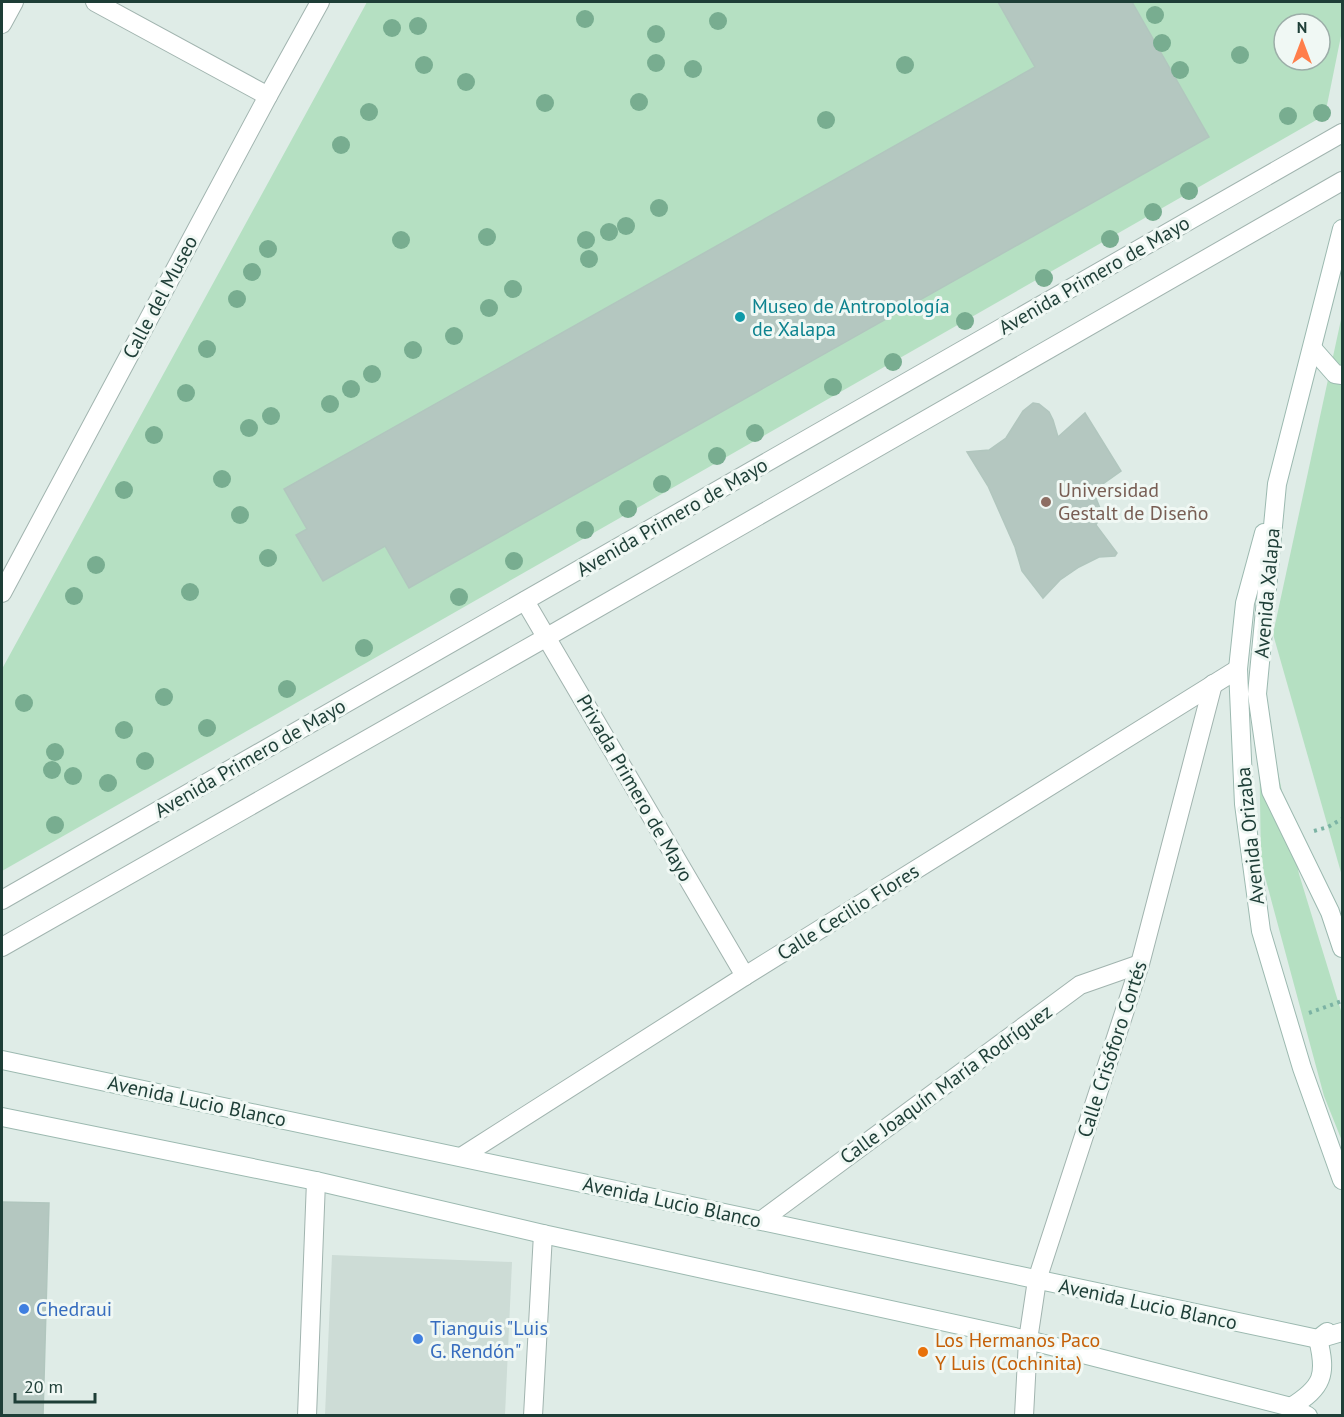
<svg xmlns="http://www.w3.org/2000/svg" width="1344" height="1417" font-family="'PT Sans',sans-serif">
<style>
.built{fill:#cddcd6}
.green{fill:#b5e0c2;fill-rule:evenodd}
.building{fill:#b4c7c0;stroke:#b1c6be;stroke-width:1.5}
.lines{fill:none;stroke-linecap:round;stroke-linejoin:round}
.street-casing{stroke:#a1b4af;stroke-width:20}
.secondary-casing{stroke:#9cb9b0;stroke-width:20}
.path{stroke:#7cb3a4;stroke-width:4;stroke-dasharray:3 4.5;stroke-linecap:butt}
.street{stroke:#fff;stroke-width:18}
.secondary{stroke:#fff;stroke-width:18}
.tree{fill:#78ad90}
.culture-dot{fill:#0f9aa8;stroke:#f0f8f4;stroke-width:2}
.education-dot{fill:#8d6e63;stroke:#f0f8f4;stroke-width:2}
.shop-dot{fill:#3f7fe0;stroke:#f0f8f4;stroke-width:2}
.food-dot{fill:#e8710a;stroke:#f0f8f4;stroke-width:2}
.labels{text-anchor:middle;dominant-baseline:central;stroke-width:6;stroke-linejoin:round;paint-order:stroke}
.street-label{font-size:20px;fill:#1e3e37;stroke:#f0f8f4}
.culture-label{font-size:20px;fill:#0d838f;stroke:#f0f8f4;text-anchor:start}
.education-label{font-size:20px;fill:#785e54;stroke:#f0f8f4;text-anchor:start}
.shop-label{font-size:20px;fill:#366cbe;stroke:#f0f8f4;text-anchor:start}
.food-label{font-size:20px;fill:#c56008;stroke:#f0f8f4;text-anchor:start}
</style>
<rect width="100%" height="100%" fill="#dfece7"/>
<polygon class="built" points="332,1255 512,1262 505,1415 325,1415"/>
<g class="green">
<path d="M367,2H1342V31L1325,115L2,871V669ZM1284,24H1320V60H1284Z"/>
<polygon points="1342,315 1342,876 1273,634"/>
<polygon points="1259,738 1271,738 1299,874 1342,1014 1342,1141 1324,1096 1261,862"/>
</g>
<g class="building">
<polygon points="998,2 1132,2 1209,137 409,588 385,546 323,581 296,535 307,529 284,489 1035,67"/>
<polygon points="1033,403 1039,404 1049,412 1053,420 1058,437 1085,413 1121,471 1093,491 1102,513 1096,525 1117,553 1115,556 1099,557 1079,567 1060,580 1043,598 1022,571 1015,547 988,486 967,452 989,450 1006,438 1023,411"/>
<polygon points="2,1202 49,1203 43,1416 2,1416"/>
</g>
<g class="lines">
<g class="street-casing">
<g id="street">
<polyline points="95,2 268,96"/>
<polyline points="2,24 14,2"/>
<polyline points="2,593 268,96 320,2"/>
<polyline points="525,601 745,976"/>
<polyline points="2,900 1342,133"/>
<polyline points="2,947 547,637 1342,181"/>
<polyline points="461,1157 745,976 1238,669"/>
<polyline points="762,1220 1080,985 1140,964"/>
<polyline points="307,1416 316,1181"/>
<polyline points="533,1416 543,1234"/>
<polyline points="1024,1416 1028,1340 1037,1280 1140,964 1213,684"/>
</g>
</g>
<g class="secondary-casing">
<g id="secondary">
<polyline points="1342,229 1277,484 1257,694 1271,791 1330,912 1342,948"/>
<polyline points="1313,349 1335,374 1342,375"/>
<polyline points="1264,533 1245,603 1238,669 1244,804 1261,931 1302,1068 1342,1180"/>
<polyline points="2,1060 1318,1339 1342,1332"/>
<polyline points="2,1117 316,1181 543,1234 1028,1340 1291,1407 1308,1416"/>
<path d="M1291,1407C1323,1387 1327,1375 1318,1339L1327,1332"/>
</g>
</g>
<g class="path">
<polyline points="1314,831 1328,827 1342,819"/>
<polyline points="1309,1013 1342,1001"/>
</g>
<use href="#street" class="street"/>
<use href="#secondary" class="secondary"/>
</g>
<g class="tree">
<circle cx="1155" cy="15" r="9"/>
<circle cx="585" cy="19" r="9"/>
<circle cx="718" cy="21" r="9"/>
<circle cx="418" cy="26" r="9"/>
<circle cx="392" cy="28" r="9"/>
<circle cx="656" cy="34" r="9"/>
<circle cx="1162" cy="43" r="9"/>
<circle cx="1240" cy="55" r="9"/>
<circle cx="656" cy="63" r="9"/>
<circle cx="424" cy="65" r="9"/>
<circle cx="905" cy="65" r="9"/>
<circle cx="693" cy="69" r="9"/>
<circle cx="1180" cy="70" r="9"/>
<circle cx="466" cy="82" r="9"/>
<circle cx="639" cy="102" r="9"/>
<circle cx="545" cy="103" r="9"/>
<circle cx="369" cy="112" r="9"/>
<circle cx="1322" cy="113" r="9"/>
<circle cx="1288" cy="116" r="9"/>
<circle cx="826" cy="120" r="9"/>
<circle cx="341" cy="145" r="9"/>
<circle cx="1189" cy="191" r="9"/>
<circle cx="659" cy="208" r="9"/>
<circle cx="1153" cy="212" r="9"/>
<circle cx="626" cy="226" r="9"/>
<circle cx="609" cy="232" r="9"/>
<circle cx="487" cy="237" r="9"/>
<circle cx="1110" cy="239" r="9"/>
<circle cx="401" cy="240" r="9"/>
<circle cx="586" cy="240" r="9"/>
<circle cx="268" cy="249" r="9"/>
<circle cx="589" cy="259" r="9"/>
<circle cx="252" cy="272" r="9"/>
<circle cx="1044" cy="278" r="9"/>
<circle cx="513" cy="289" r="9"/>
<circle cx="237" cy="299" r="9"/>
<circle cx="489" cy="308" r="9"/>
<circle cx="965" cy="321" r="9"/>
<circle cx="454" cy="336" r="9"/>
<circle cx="207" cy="349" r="9"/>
<circle cx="413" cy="350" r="9"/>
<circle cx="893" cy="362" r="9"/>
<circle cx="372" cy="374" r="9"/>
<circle cx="833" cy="387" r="9"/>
<circle cx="351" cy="389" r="9"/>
<circle cx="186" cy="393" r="9"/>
<circle cx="330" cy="404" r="9"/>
<circle cx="271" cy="416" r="9"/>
<circle cx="249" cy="428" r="9"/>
<circle cx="755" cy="433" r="9"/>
<circle cx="154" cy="435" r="9"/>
<circle cx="717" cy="456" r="9"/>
<circle cx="222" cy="479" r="9"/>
<circle cx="662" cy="484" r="9"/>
<circle cx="124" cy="490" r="9"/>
<circle cx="628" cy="509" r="9"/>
<circle cx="240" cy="515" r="9"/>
<circle cx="585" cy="530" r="9"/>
<circle cx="268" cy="558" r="9"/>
<circle cx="514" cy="561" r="9"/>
<circle cx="96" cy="565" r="9"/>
<circle cx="190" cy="592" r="9"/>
<circle cx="74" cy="596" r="9"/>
<circle cx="459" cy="597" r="9"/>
<circle cx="364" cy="648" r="9"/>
<circle cx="287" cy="689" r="9"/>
<circle cx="164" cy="697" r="9"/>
<circle cx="24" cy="703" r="9"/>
<circle cx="207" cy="728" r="9"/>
<circle cx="124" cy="730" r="9"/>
<circle cx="55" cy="752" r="9"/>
<circle cx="145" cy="761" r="9"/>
<circle cx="52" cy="770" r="9"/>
<circle cx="73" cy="776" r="9"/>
<circle cx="108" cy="783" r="9"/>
<circle cx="55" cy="825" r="9"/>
</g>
<circle class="culture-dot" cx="740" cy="317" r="6"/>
<circle class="education-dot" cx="1046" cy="502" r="6"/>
<g class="shop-dot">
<circle cx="24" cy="1309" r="6"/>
<circle cx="418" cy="1339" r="6"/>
</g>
<circle class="food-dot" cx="923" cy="1352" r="6"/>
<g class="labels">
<g class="street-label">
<text transform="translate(1094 275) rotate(-30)">Avenida Primero de Mayo</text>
<text transform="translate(160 297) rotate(-62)">Calle del Museo</text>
<text transform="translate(672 517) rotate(-30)">Avenida Primero de Mayo</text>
<text transform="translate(1267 593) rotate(-85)">Avenida Xalapa</text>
<text transform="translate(250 758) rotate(-30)">Avenida Primero de Mayo</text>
<text transform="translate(635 788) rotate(60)">Privada Primero de Mayo</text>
<text transform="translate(1250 836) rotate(-96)">Avenida Orizaba</text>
<text transform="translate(848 912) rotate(-32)">Calle Cecilio Flores</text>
<text transform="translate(1112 1049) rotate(-72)">Calle Crisóforo Cortés</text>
<text transform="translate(946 1084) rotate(-36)">Calle Joaquín María Rodríguez</text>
<text transform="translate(197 1101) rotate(12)">Avenida Lucio Blanco</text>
<text transform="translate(672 1202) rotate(12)">Avenida Lucio Blanco</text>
<text transform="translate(1148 1304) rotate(12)">Avenida Lucio Blanco</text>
</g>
<g class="culture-label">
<text x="752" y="306">Museo de Antropología<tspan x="752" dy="23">de Xalapa</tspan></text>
</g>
<g class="education-label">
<text x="1058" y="490">Universidad<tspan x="1058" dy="23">Gestalt de Diseño</tspan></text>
</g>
<g class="shop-label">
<text x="36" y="1309">Chedraui</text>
<text x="430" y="1328">Tianguis "Luis<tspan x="430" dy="23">G. Rendón"</tspan></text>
</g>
<g class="food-label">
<text x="935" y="1340">Los Hermanos Paco<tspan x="935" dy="23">Y Luis (Cochinita)</tspan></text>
</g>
</g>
<rect width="1344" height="1417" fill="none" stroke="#1e3e37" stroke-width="6"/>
<g transform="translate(1302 42)"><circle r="28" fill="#f0f8f4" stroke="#9caea8" stroke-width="1.5"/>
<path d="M0-4.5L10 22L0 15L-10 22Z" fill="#ff7e4a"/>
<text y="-9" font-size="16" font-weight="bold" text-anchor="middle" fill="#1e3e37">N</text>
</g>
<path d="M15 1393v9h80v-9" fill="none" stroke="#1e3e37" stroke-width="3"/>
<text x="24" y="1393" font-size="18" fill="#1e3e37" stroke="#f0f8f4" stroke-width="4.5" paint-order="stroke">20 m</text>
</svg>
